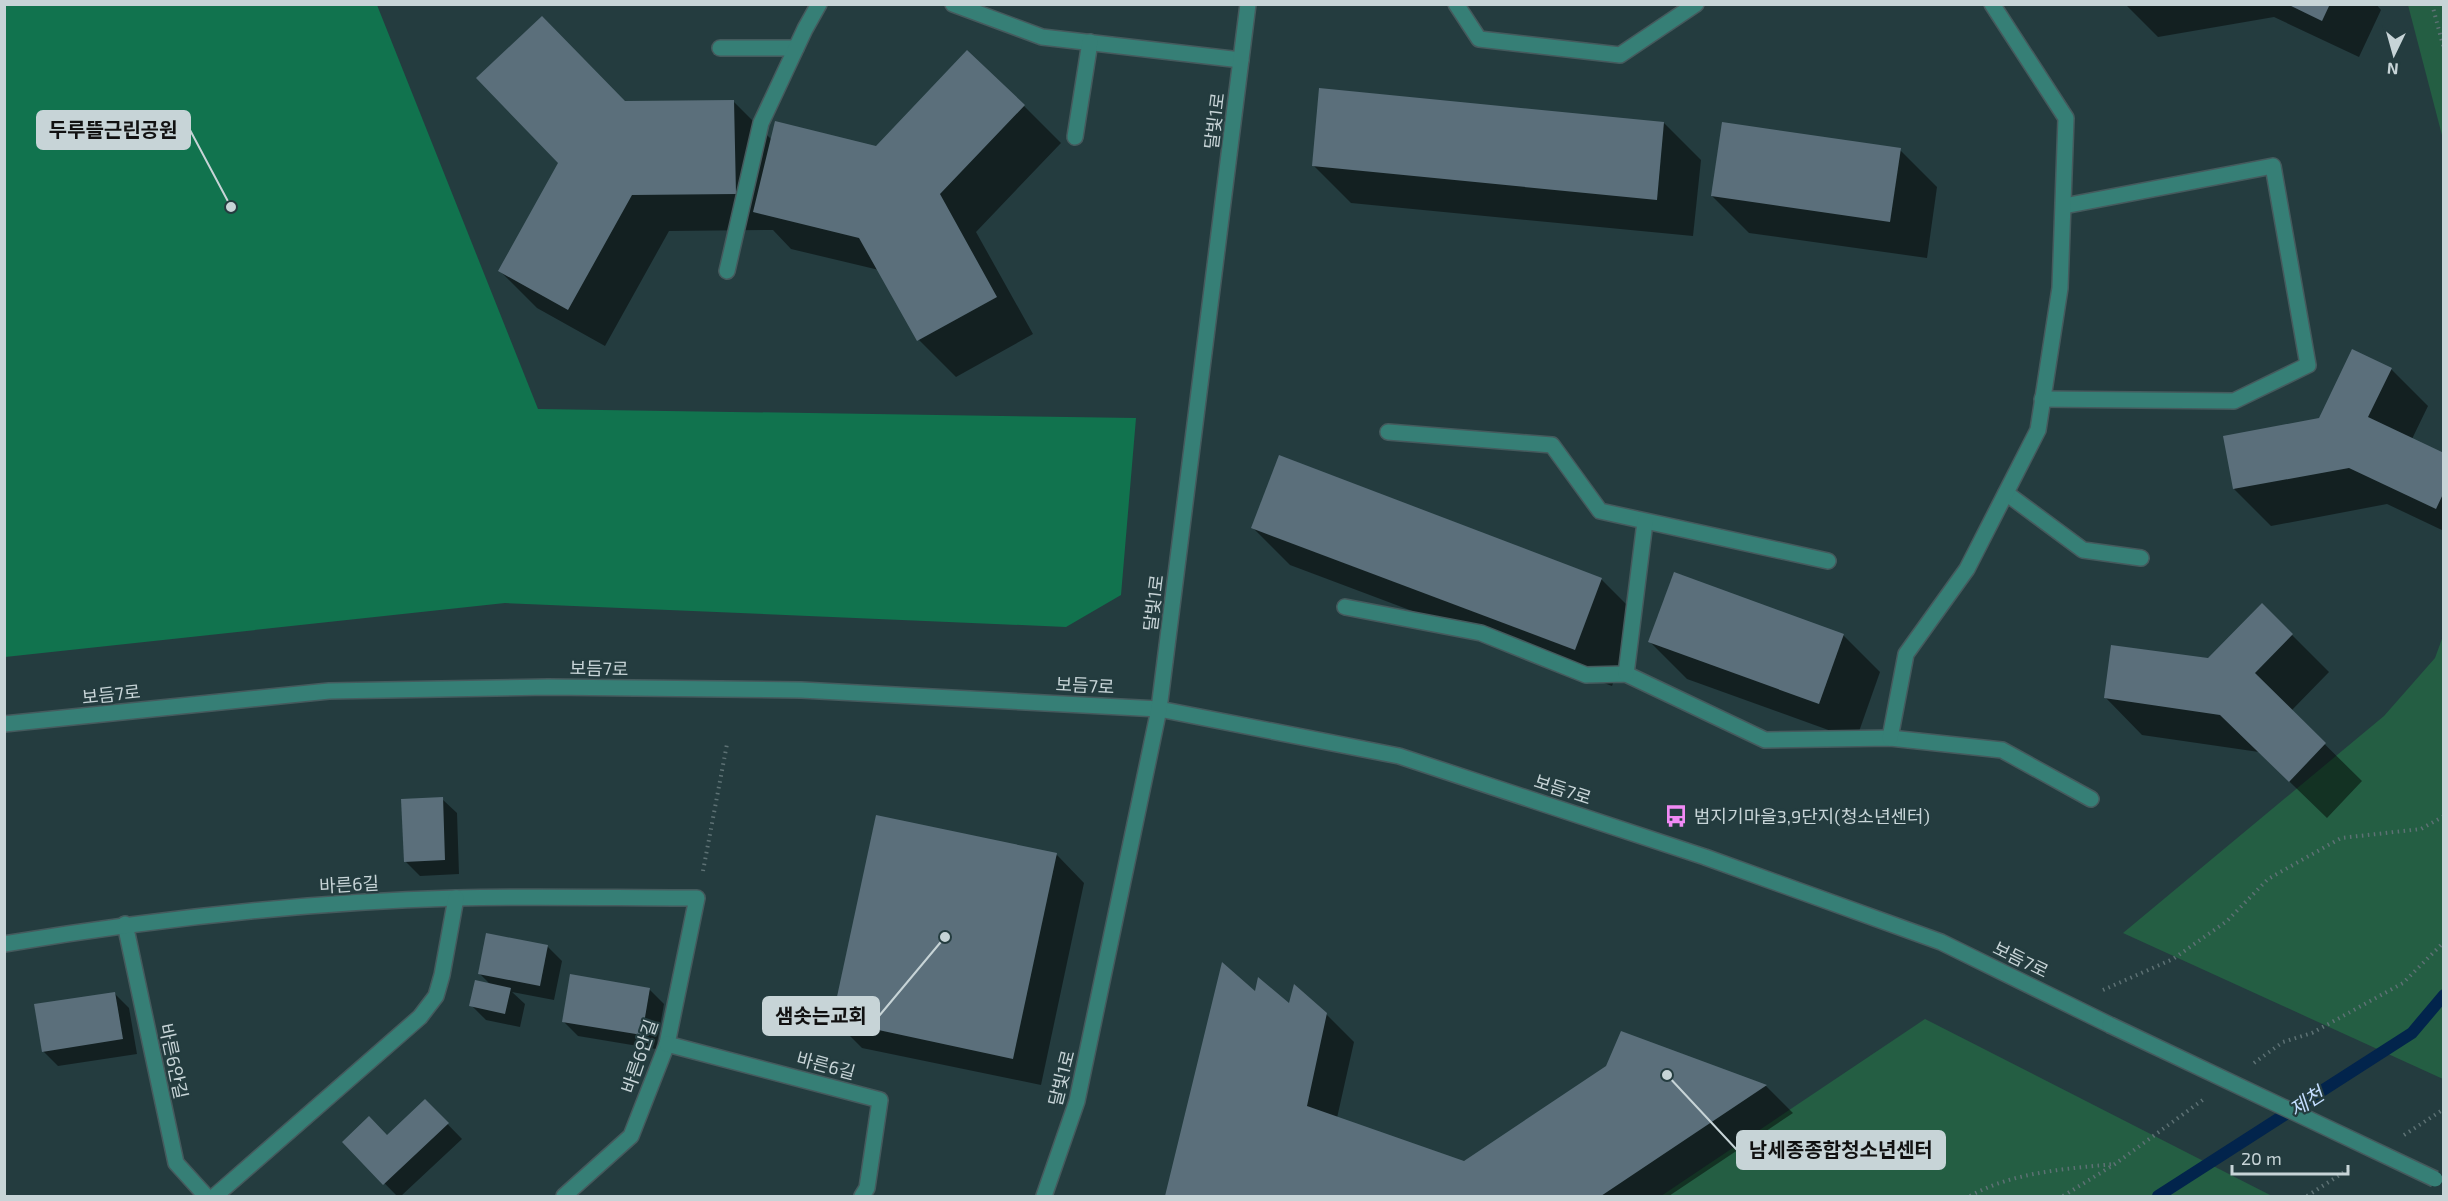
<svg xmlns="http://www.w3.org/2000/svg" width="2448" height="1201" font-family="'Exo 2','Noto Sans KR',sans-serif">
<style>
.green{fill:#245e43}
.forest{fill:#11734e}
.shadow{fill:#0007}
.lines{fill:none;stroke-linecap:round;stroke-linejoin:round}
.stream{stroke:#02244c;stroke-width:12}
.building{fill:#5b6f7b}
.minor-casing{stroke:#455a5d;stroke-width:18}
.path{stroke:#5d7174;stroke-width:4;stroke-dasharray:1.5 4.5;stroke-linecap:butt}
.minor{stroke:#367f76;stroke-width:15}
.minor-bridge-casing{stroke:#455a5d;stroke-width:18;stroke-linecap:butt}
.minor-bridge{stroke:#367f76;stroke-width:15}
.labels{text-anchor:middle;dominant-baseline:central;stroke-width:4.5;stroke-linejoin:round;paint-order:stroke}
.street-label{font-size:18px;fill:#c7d4d7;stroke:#243c3f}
.poi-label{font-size:18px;fill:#c7d4d7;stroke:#243c3f;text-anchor:start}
.water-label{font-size:20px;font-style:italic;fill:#c2dcfd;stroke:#243c3f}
.leader{fill:none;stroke:#c7d4d7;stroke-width:2}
.callout-dot{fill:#c7d4d7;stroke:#243c3f;stroke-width:2}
.callout{fill:#c7d4d7;stroke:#c7d4d7;stroke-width:2}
.callout-label{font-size:20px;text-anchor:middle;font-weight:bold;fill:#111}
</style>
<rect width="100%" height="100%" fill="#243c3f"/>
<g class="green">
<polygon points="2408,5 2443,5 2443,139"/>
<polygon points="2443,636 2444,1079 2443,1079 2123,933 2384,716 2435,658"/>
<polygon points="1925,1019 2272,1196 1661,1196"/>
</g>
<polygon class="forest" points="4,5 377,5 538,409 1136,418 1121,595 1066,627 505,603 5,657"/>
<g class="shadow">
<polygon points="2125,4 2376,4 2381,10 2359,57 2274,17 2158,37"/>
<polygon points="733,101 772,140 876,147 1024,106 1061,143 976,232 1033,334 956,377 919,340 879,270 791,249 773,230 669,231 605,346 537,308 500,271 625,103"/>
<polygon points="1664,123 1701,160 1693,236 1351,203 1314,166"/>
<polygon points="1900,150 1937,187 1927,258 1749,233 1712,196"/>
<polygon points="2391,369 2428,406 2412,439 2444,455 2444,531 2387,504 2271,526 2234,489 2320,420"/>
<polygon points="1253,528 1601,579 1638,616 1612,686 1290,565"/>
<polygon points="2262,605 2329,672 2291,711 2362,781 2327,818 2259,752 2142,735 2105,697 2208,660"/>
<polygon points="1843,635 1880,672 1856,740 1687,679 1650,642"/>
<polygon points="442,799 457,813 459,874 420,876 405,861"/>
<polygon points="1057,855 1084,883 1041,1085 862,1048 834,1020"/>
<polygon points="548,947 562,961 554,1000 512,992 525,1004 520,1027 486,1020 471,1005 491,985 479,973"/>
<polygon points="1223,965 1256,994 1326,1014 1354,1042 1337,1118 1464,1163 1607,1067 1622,1033 1766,1086 1793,1113 1669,1196 1167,1196"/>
<polygon points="649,989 664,1004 656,1049 578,1036 563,1021"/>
<polygon points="114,993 129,1008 137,1054 58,1066 43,1051"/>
<polygon points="425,1101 462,1139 401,1196 397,1196 344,1142 388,1137"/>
</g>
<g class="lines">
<polyline class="stream" points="2158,1196 2412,1033 2444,995"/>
</g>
<g class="building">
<polygon points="2287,4 2330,4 2322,21"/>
<polygon points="542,16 625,101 734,100 736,194 632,195 568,310 498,271 558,163 476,78"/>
<polygon points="967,50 1025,105 940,194 997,297 917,341 859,238 753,212 775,121 876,146"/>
<polygon points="1319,88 1664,122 1657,200 1312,166"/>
<polygon points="1722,122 1901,148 1890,222 1711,196"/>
<polygon points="2352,349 2392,368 2368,417 2444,453 2444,492 2436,509 2349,468 2233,489 2223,436 2319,418"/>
<polygon points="1279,455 1602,578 1575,650 1251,528"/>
<polygon points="1674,572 1844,634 1819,704 1648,642"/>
<polygon points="2262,603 2293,634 2255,673 2326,743 2289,782 2220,715 2104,698 2111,645 2208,658"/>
<polygon points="443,797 445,860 404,862 401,799"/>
<polygon points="876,815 1057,853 1013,1059 832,1020"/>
<polygon points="486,933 548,945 540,986 478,974"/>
<polygon points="1222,962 1255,991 1258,977 1289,1003 1294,984 1327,1013 1307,1106 1464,1161 1606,1066 1621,1031 1767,1085 1601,1196 1165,1196"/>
<polygon points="570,974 650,988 642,1035 562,1022"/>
<polygon points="475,980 511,988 505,1014 469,1006"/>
<polygon points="115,992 123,1039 42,1052 34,1004"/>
<polygon points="425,1099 449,1123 383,1185 342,1142 369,1116 387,1135"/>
</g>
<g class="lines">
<g class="minor-casing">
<g id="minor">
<polyline points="953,4 1042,37 1241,60"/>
<polyline points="1456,4 1479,39 1620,55 1696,4"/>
<polyline points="720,48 796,48"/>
<polyline points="1075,137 1090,42"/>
<polyline points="727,271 761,123 805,29 819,4"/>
<polyline points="2042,399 2234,401 2308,365 2273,166 2064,206"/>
<polyline points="1388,432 1552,445 1600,511 1828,561"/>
<polyline points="2006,493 2083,550 2141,558"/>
<polyline points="1345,607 1481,633 1586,675 1626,674 1765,740 1890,738 2002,750 2091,799"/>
<polyline points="1626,674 1645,522"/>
<polyline points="4,724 329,691 548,687 801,690 1159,709 1399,756 1705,857 1941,942 2110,1025"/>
<polyline points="1890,738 1906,654 1967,569 2038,430 2060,288 2066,118 1992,4"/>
<polyline points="125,924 176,1163 206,1196"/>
<path d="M4,944C154,919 305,902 456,898C537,896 617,898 697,898L667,1044L631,1136L564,1196"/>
<polyline points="667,1044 880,1100 867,1188 862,1196"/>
<polyline points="215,1196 420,1017 436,996 442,975 456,898"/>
<polyline points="1044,1196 1077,1101 1159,709 1248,4"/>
</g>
</g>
<g class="path">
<polyline points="2432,4 2444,49"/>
<polyline points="703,871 727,744"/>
<polyline points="2103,990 2173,959 2227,921 2268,879 2341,838 2421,829 2444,816"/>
<polyline points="2254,1063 2283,1042 2312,1033 2403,983 2444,942"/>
<polyline points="2404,1135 2444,1109"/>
<path d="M1970,1196C2013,1172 2065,1169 2114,1164"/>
<polyline points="2063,1196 2115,1164 2204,1099"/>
<polyline points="2307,1196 2349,1169"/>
</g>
<use href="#minor" class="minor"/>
<g class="minor-bridge-casing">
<polyline id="minor-bridge" points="2110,1025 2435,1179"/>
</g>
<use href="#minor-bridge" class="minor-bridge"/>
</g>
<defs>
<g id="bus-bare" transform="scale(1.8)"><path d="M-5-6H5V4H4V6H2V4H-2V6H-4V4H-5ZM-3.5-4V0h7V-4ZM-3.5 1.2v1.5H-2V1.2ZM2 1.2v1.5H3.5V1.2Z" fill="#f18af5" stroke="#243c3f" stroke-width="2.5" paint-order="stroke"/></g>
</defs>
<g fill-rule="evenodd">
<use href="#bus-bare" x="1676" y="816"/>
</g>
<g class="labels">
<g class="street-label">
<text transform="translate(1214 121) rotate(-83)">달빛1로</text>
<text transform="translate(1153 603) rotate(-83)">달빛1로</text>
<text transform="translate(599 668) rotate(1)">보듬7로</text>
<text transform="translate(1085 685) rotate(3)">보듬7로</text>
<text transform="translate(111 694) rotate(-6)">보듬7로</text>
<text transform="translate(1563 789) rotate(18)">보듬7로</text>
<text transform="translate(349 884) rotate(-3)">바른6길</text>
<text transform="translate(2021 959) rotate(26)">보듬7로</text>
<text transform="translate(639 1056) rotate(-71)">바른6안길</text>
<text transform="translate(174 1061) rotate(78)">바른6안길</text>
<text transform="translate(826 1065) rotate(15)">바른6길</text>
<text transform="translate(1061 1078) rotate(-76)">달빛1로</text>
</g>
<g class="poi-label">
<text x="1694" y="816">범지기마을3,9단지(청소년센터)</text>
</g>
<g class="water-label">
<text transform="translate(2306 1101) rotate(-33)">제천</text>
</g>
</g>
<path class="leader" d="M231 207L190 130M945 937L879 1016M1667 1075L1737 1150"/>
<g class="callout-dot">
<circle cx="231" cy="207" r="6"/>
<circle cx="945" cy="937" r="6"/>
<circle cx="1667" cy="1075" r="6"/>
</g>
<g class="callout">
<rect x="37" y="111" width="153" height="38" rx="6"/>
<rect x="763" y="997" width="116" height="38" rx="6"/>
<rect x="1737" y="1131" width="208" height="38" rx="6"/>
</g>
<g class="callout-label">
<text x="113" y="137">두루뜰근린공원</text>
<text x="821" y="1023">샘솟는교회</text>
<text x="1841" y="1157">남세종종합청소년센터</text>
</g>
<rect width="2448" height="1201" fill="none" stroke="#c7d4d7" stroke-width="12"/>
<g transform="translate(2394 54) rotate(185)" stroke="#243c3f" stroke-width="4.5" paint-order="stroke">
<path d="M0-4.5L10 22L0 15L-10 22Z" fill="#c7d4d7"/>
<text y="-9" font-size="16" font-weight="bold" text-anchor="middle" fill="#c7d4d7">N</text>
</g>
<path d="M2232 1165v9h116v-9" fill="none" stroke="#c7d4d7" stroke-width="3"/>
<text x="2241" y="1165" font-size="18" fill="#c7d4d7" stroke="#243c3f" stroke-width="4.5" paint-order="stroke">20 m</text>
</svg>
